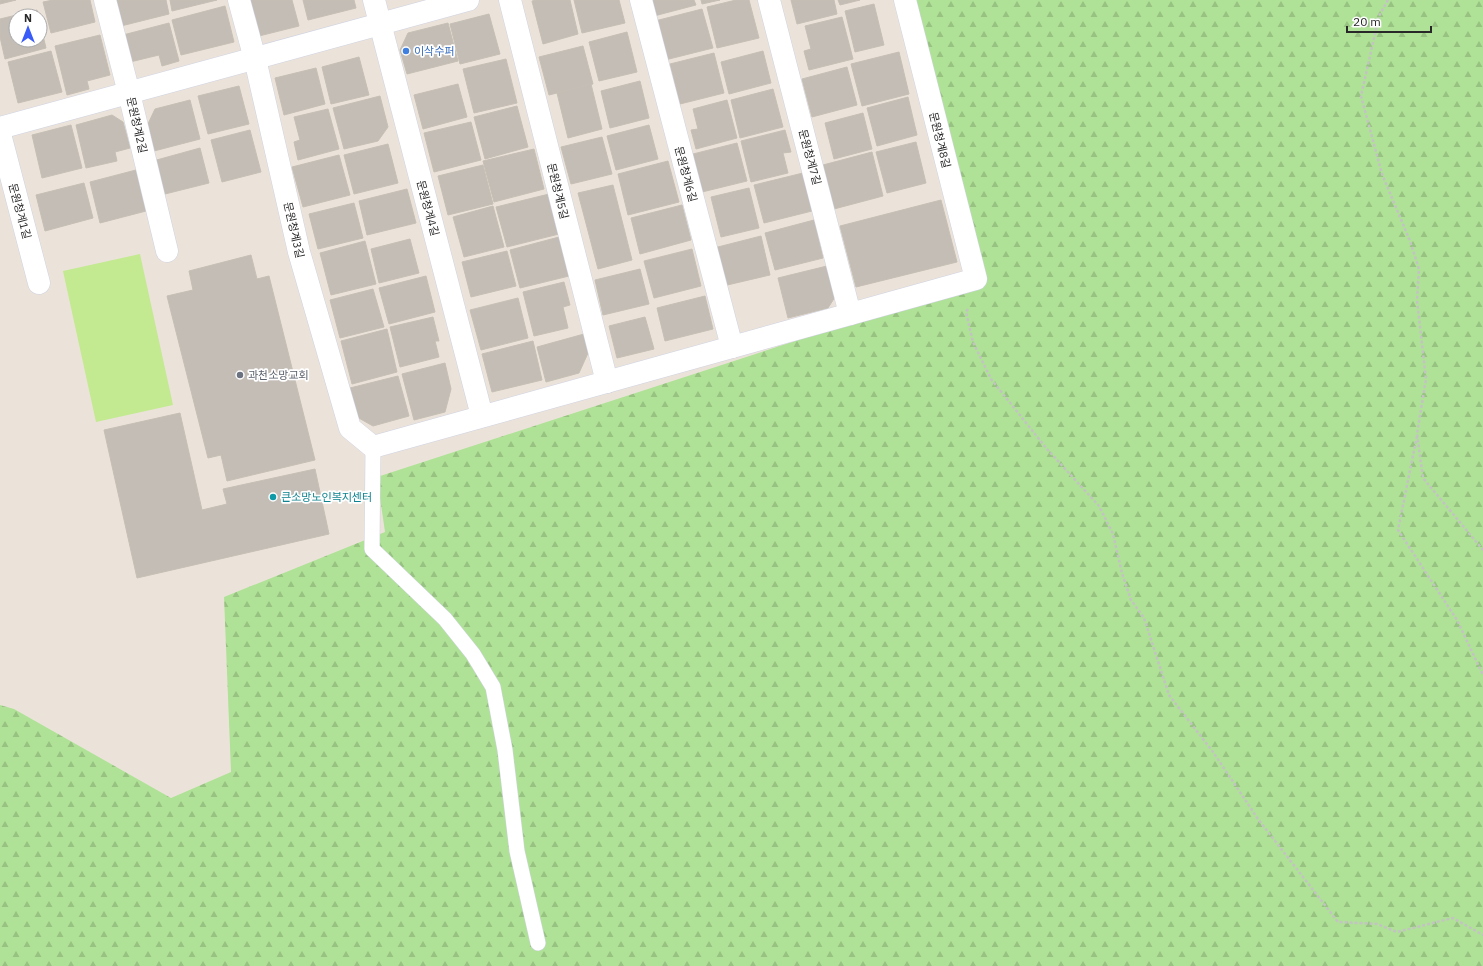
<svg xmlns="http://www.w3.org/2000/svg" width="1483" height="966" font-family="'IBM Plex Sans','Noto Sans KR',sans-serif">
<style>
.forest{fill:url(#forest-firs)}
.pitch{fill:#c3e991}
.building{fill:#c3bdb6;stroke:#c6bfb4}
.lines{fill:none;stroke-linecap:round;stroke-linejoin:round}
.lane-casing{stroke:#cfd2e1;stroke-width:16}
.street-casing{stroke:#cfd2e1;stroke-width:23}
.path{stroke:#c3c3c3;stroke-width:2.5;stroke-dasharray:3 2;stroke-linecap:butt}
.lane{stroke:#fff;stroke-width:15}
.street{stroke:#fff;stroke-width:22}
.shop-dot{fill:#3f7fe0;stroke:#fff;stroke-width:1.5}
.worship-dot{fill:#6b7280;stroke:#fff;stroke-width:1.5}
.culture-dot{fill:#0f9aa8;stroke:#fff;stroke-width:1.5}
.labels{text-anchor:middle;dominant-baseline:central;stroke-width:3.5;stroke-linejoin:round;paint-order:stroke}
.shop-label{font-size:11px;fill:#366cbe;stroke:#fff;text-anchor:start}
.street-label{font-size:11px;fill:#282828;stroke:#fff}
.worship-label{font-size:11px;fill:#5b616d;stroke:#fff;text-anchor:start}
.culture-label{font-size:11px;fill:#0d838f;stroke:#fff;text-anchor:start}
</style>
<defs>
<pattern id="forest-firs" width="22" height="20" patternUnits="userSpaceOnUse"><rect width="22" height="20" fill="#afe296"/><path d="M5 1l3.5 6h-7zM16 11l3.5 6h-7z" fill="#97c281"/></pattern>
</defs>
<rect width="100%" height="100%" fill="#ebe3da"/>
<polygon class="forest" points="909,0 1483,0 1483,966 0,966 0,705 14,709 171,798 231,772 224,597 385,532 377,477 980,281"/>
<polygon class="pitch" points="140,254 173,405 96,422 63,271"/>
<g class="building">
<polygon points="0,0 16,0 0,4"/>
<polygon points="53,0 90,0 95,22 51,33 43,2"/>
<polygon points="115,0 166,0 169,14 121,26"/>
<polygon points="170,0 217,0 172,11"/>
<polygon points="246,0 292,0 299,26 255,37"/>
<polygon points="303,0 354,0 356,8 308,20"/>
<polygon points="536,0 570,0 578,34 543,44 532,1"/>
<polygon points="574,0 619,0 625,23 582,33"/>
<polygon points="650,0 694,0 696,5 654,16"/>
<polygon points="701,0 720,0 702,4"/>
<polygon points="736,0 749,0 759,38 717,48 707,7"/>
<polygon points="791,0 834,0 837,14 797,24"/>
<polygon points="838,0 860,0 840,5"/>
<polygon points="874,4 884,45 855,52 845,11"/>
<polygon points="225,6 234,42 181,55 172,20"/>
<polygon points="702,9 713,48 665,60 655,21"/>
<polygon points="37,10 38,16 16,16 16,40 40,40 40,23 46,48 5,59 0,37 0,19"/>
<polygon points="489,14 500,54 460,64 450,24"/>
<polygon points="842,17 853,59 809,70 804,51 811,49 805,26"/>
<polygon points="169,23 179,61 162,66 159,55 130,62 123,35"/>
<polygon points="448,23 458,61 407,74 400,50 408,33"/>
<polygon points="627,32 637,72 599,81 589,42"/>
<polygon points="100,35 110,75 87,81 89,89 67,95 55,46"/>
<polygon points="583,46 593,84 549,95 539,57"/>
<polygon points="51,51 62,92 18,103 8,62"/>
<polygon points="763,51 771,83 729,94 721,62"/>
<polygon points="899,52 909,94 862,106 851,64"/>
<polygon points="714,53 724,93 680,104 670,64"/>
<polygon points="359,57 369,95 331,104 322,67"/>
<polygon points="506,59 517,103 474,113 463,69"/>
<polygon points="847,67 857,105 812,117 802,79"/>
<polygon points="316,68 325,104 284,115 275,78"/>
<polygon points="640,81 649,118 610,128 601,91"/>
<polygon points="458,84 467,117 423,129 414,95"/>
<polygon points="591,84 602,129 568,138 557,93"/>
<polygon points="239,86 249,124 208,134 198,96"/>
<polygon points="773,89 783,127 740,138 731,100"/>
<polygon points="380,96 388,127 378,141 344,149 333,108"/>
<polygon points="908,97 917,135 877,146 867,108"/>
<polygon points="190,100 200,139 154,151 147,126 155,109"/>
<polygon points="727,100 737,138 696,149 691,130 698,129 693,109"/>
<polygon points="517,106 528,147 485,159 474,117"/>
<polygon points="328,109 339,149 298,160 294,142 300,140 294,117"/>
<polygon points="863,113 872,149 834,159 825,123"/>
<polygon points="112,115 123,122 130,148 115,152 117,161 86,168 76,125"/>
<polygon points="471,122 481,160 434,172 424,133"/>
<polygon points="71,125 82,168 42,178 32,135"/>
<polygon points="649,125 658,159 616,170 607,136"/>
<polygon points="250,130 261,172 222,182 211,140"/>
<polygon points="785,130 791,152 783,153 788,173 751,182 741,141"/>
<polygon points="602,137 612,174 571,184 561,147"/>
<polygon points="916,142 926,183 887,193 876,152"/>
<polygon points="737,143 747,181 702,192 693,154"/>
<polygon points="388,144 398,183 354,194 344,155"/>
<polygon points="200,148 209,183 161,195 153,161"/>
<polygon points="534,149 544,189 494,202 483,161"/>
<polygon points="872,152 883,196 834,209 823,165"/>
<polygon points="339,155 350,195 303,207 292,167"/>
<polygon points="668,161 679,202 628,215 618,174"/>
<polygon points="483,165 493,204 448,215 438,176"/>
<polygon points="136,170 146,211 100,223 90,182"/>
<polygon points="803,173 812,211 764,223 754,185"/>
<polygon points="84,183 93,218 45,231 36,195"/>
<polygon points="613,185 632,260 598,269 578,193"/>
<polygon points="749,188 759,228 721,237 711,197"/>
<polygon points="407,189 416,223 367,235 359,201"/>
<polygon points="549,194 559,234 507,247 496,207"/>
<polygon points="941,200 957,262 856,287 840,226"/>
<polygon points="354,203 363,238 318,249 309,214"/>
<polygon points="682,205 691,240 640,254 631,218"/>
<polygon points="493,206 504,247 464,257 453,217"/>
<polygon points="814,220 823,258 775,270 765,233"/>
<polygon points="761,236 770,275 723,286 714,248"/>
<polygon points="559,237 569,276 520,288 510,250"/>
<polygon points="410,239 419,273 379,283 371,249"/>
<polygon points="365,241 376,284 331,295 320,253"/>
<polygon points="692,249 701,286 654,298 644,261"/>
<polygon points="507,251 516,286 471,297 462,262"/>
<polygon points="251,255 257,279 269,276 315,460 227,481 221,455 208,458 167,296 193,290 189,271"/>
<polygon points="827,266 835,297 828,308 788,318 778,278"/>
<polygon points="640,269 649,304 603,315 595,280"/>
<polygon points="426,276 435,312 389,324 379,288"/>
<polygon points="564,282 570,305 563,307 568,328 534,336 523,292"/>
<polygon points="373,289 384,327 340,338 330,300"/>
<polygon points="705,296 713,329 665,341 657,308"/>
<polygon points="518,298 528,338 481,350 470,310"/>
<polygon points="433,317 439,341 435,341 439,357 400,367 390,327"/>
<polygon points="645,317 654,349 617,358 609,326"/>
<polygon points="387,329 397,372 352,384 341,341"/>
<polygon points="584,334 588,353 579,373 546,382 537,347"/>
<polygon points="533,341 542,380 492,392 482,354"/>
<polygon points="445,363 451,389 445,412 414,420 402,374"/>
<polygon points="398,376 409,416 373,426 357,417 350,388"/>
<polygon points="180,413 202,510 227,504 223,489 315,469 329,534 137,578 104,430"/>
</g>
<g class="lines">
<g class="lane-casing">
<polyline id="lane" points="373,447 372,549 445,619 473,654 493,687 505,750 517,851 538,943"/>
</g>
<g class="street-casing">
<g id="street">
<polyline points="105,0 129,93 167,251"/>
<polyline points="239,0 255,59 299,252 350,428 373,447 976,279 905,0"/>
<polyline points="374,0 482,416"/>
<polyline points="510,0 607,382"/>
<polyline points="641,0 732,347"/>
<polyline points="769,0 850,314"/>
<polyline points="0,128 468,0"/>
<polyline points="0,134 39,283"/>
</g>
</g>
<g class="path">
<polyline points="1388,0 1379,16 1361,96 1382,174 1410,241 1419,269 1417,300 1426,379 1417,434 1423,478 1483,550"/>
<polyline points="968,309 966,312 973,342 991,379 1047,449 1099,506 1113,534 1122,573 1131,600 1144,618 1169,695 1213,752 1258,819 1338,922 1377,924 1397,932 1453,918 1483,935"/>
<polyline points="1417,436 1398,530 1457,620 1483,675"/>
</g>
<use href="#lane" class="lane"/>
<use href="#street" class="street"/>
</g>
<circle class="shop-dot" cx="406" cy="51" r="4"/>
<circle class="worship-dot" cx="240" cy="375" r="4"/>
<circle class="culture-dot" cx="273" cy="497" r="4"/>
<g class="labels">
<g class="shop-label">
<text x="414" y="51">이삭수퍼</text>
</g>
<g class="street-label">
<text transform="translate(137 125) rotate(77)">문원청계2길</text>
<text transform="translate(940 140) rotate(76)">문원청계8길</text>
<text transform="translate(810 157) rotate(75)">문원청계7길</text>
<text transform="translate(686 174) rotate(75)">문원청계6길</text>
<text transform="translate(558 191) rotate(76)">문원청계5길</text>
<text transform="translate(428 208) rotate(75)">문원청계4길</text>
<text transform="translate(20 211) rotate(75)">문원청계1길</text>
<text transform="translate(294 230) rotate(77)">문원청계3길</text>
</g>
<g class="worship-label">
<text x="248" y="375">과천소망교회</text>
</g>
<g class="culture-label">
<text x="281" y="497">큰소망노인복지센터</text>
</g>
</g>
<g transform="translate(28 28)"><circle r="19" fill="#ffffff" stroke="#a9a9a9"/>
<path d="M0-3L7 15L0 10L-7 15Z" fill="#395cf8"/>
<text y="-6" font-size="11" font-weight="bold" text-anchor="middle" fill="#282828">N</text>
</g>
<path d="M1347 26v6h84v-6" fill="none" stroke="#282828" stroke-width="2"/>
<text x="1353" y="26" font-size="12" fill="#282828" stroke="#ffffff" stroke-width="3" paint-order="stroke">20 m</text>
</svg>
